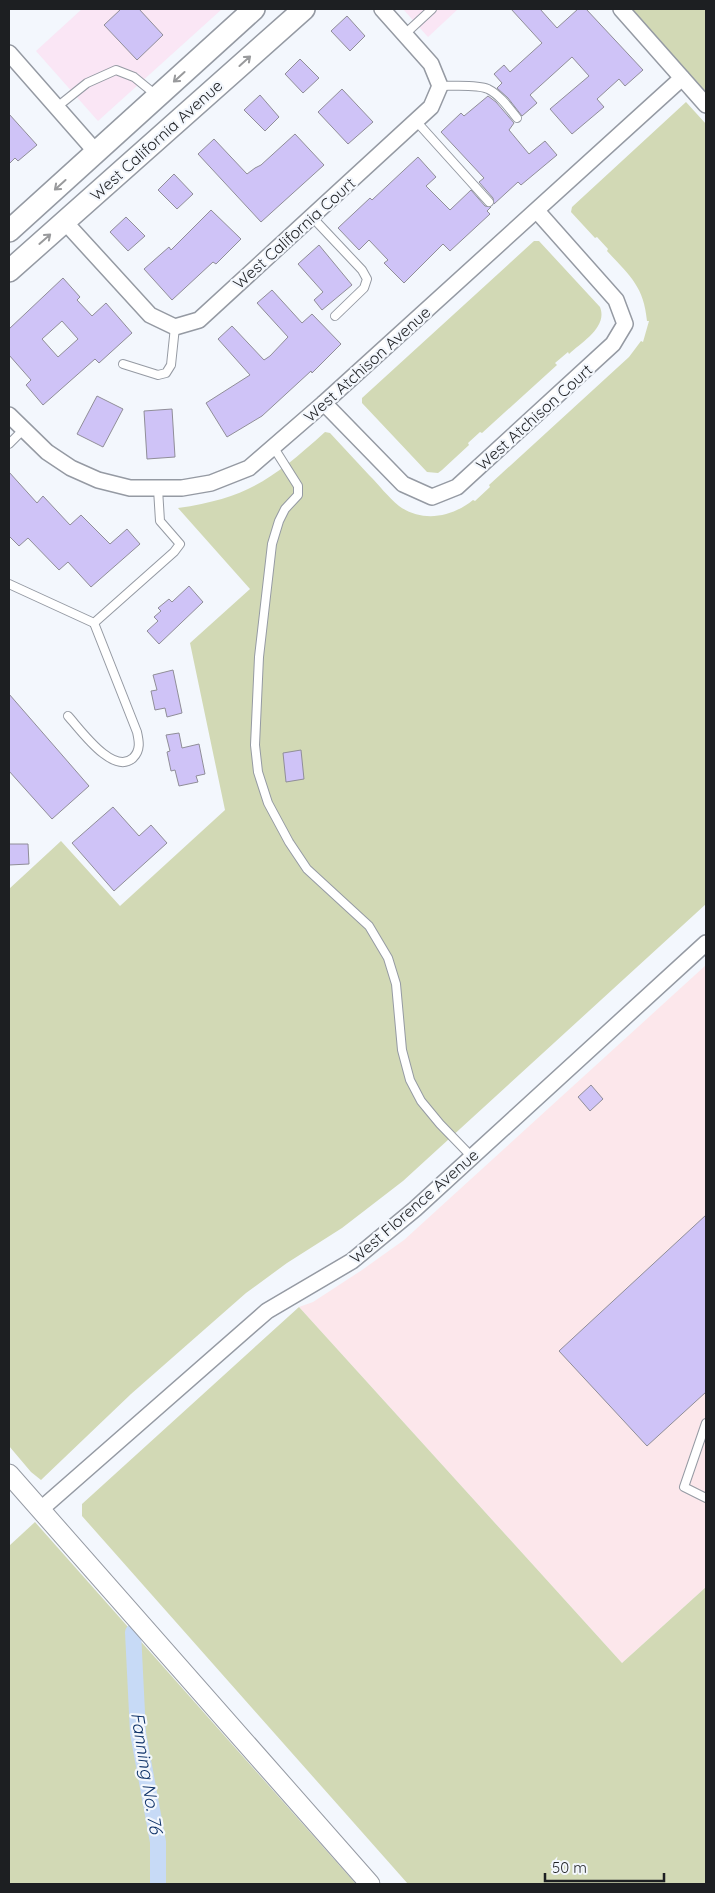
<svg xmlns="http://www.w3.org/2000/svg" width="715" height="1893" font-family="Quicksand,sans-serif">
<style>
.commercial{fill:#fae6f5}
.industrial{fill:#fce7eb}
.green{fill:#d2d9b5}
.lines{fill:none;stroke-linecap:round;stroke-linejoin:round}
.canal{stroke:#c7daf6;stroke-width:16}
.building{fill:#cfc3f7;stroke:#908e98;fill-rule:evenodd}
.service-casing{stroke:#959aa3;stroke-width:10}
.minor-casing{stroke:#959aa3;stroke-width:18}
.tertiary-casing{stroke:#959aa3;stroke-width:21}
.secondary-casing{stroke:#959aa3;stroke-width:24}
.service{stroke:#fff;stroke-width:8}
.minor{stroke:#fff;stroke-width:15}
.tertiary{stroke:#fff;stroke-width:19}
.secondary{stroke:#fff;stroke-width:21}
.oneway{stroke:#999a9c}
.labels{text-anchor:middle;dominant-baseline:central;stroke-width:4.5;stroke-linejoin:round;paint-order:stroke}
.street-label{font-size:16px;fill:#1d1f22;stroke:#f3f7fd}
.water-label{font-size:18px;font-style:italic;fill:#0f3369;stroke:#f3f7fd}
</style>
<rect width="100%" height="100%" fill="#f3f7fd"/>
<g class="commercial">
<polygon points="82,9 222,9 98,121 36,51"/>
<polygon points="403,9 458,9 428,37"/>
</g>
<polygon class="industrial" points="706,965 706,1587 622,1663 299,1307 313,1302 362,1270 404,1240"/>
<g class="green">
<polygon points="632,9 706,9 706,94"/>
<path d="M686,102L706,124V904L403,1181L342,1228L287,1263L246,1293L131,1394L41,1480L31,1472L9,1446V889L61,841L120,906L225,810L190,643L250,589L178,508C248,498 274,478 325,432L330,433C343,447 356,461 369,475C379,485 388,497 399,506C423,523 452,517 473,500L475,501L490,487L489,485L629,357L641,341L643,342L649,321H647C644,286 629,275 607,251L608,249L597,237L595,238L571,212L572,207Z"/>
<path d="M534,241H539L600,307C608,327 582,342 569,354L568,352L555,363L557,365L482,433L480,432L468,443L469,445L442,470L438,473L427,472L362,403V398Z"/>
<polygon points="299,1307 622,1663 706,1587 706,1884 408,1884 82,1516 82,1504"/>
<polygon points="35,1522 356,1884 9,1884 9,1546"/>
</g>
<g class="lines">
<polyline class="canal" points="133,1632 138,1733 158,1842 158,1884"/>
</g>
<g class="building">
<polygon points="121,9 139,9 163,35 137,60 104,25"/>
<polygon points="511,9 540,9 557,28 578,9 586,9 643,70 625,86 619,79 597,99 604,107 572,134 550,109 589,76 572,57 530,95 537,103 522,116 508,98 497,88 502,83 494,74 504,65 510,72 542,43"/>
<polygon points="347,16 365,36 350,51 331,31"/>
<polygon points="300,59 319,78 303,93 285,74"/>
<polygon points="342,89 373,122 348,144 318,112"/>
<polygon points="260,95 279,117 265,131 244,110"/>
<polygon points="488,96 496,102 514,123 509,130 529,154 545,141 557,155 521,185 518,182 494,204 493,198 479,182 484,178 441,132 461,113 464,116"/>
<polygon points="9,114 37,145 18,161 15,158 9,164"/>
<polygon points="295,134 324,165 261,222 198,154 214,139 247,174 255,168 261,165"/>
<polygon points="418,157 436,177 426,186 450,210 471,190 485,206 491,207 487,211 490,214 450,251 443,244 404,283 384,263 388,260 369,240 359,250 338,228 370,198 372,200"/>
<polygon points="174,174 193,194 177,209 158,190"/>
<polygon points="211,210 241,239 216,264 213,262 172,300 144,269 169,247 171,250"/>
<polygon points="126,217 145,236 128,251 110,232"/>
<polygon points="319,245 352,285 322,310 314,300 323,292 298,264"/>
<path d="M63,278L80,297L77,300L92,316L106,303L132,333L99,363L95,359L43,405L26,385L31,380L9,355V329ZM62,321L78,339L58,357L42,339Z"/>
<polygon points="272,290 302,323 312,314 341,344 312,373 311,371 262,416 227,437 206,403 250,375 218,339 232,326 264,360 270,356 288,337 257,303"/>
<polygon points="97,396 123,409 103,447 77,434"/>
<polygon points="172,409 175,457 147,459 144,411"/>
<polygon points="9,472 37,503 43,496 70,525 81,515 110,544 127,529 140,544 91,587 68,562 59,570 28,538 19,546 9,536"/>
<polygon points="189,586 203,602 159,644 147,631 158,621 154,617 161,611 158,608 169,599 172,602"/>
<polygon points="173,670 182,713 167,717 165,708 155,710 151,691 157,690 153,675"/>
<polygon points="9,694 89,786 52,819 9,771"/>
<polygon points="179,733 182,748 199,744 205,774 196,776 198,782 179,786 175,770 171,771 167,752 170,751 166,735"/>
<polygon points="301,750 304,779 286,782 283,753"/>
<polygon points="113,807 139,836 151,825 167,843 114,891 72,843"/>
<polygon points="9,844 28,844 29,864 9,865"/>
<polygon points="591,1085 603,1099 590,1111 578,1097"/>
<polygon points="706,1215 706,1392 647,1446 559,1351"/>
</g>
<g class="lines">
<g class="service-casing">
<g id="service">
<polyline points="405,34 432,9"/>
<path d="M440,86C452,86 477,84 488,89C500,95 509,108 517,118"/>
<polyline points="57,107 87,83 116,70 134,77 156,95"/>
<polyline points="416,121 489,202"/>
<polyline points="312,217 362,270 367,279 364,288 335,316"/>
<polyline points="123,364 158,375 166,373 171,365 175,327"/>
<polyline points="9,444 23,430"/>
<polyline points="274,448 298,486 298,495 285,509 279,521 272,544 259,657 255,745 258,772 268,803 289,842 307,869 369,926 388,958 396,984 402,1050 410,1080 421,1101 440,1124 472,1157"/>
<polyline points="9,584 94,623 174,552 180,544 160,521 158,489"/>
<path d="M68,716C80,729 113,776 133,758C141,750 139,741 137,732L94,623"/>
<polyline points="706,1423 684,1487 706,1498"/>
</g>
</g>
<g class="minor-casing">
<g id="minor">
<polyline points="621,9 706,105"/>
<polyline points="9,53 96,152"/>
<polyline points="65,222 150,315 175,327 199,320 431,107 440,86 431,64 382,9"/>
<polyline points="324,403 403,484 432,497 457,487 613,344 625,324 616,300 537,211"/>
<polyline points="9,415 47,452 71,468 98,480 130,488 182,488 211,483 249,468 324,403 682,78"/>
<polyline points="40,1510 267,1311 352,1261 415,1209 706,943"/>
</g>
</g>
<g class="tertiary-casing">
<polyline id="tertiary" points="9,1474 370,1884"/>
</g>
<g class="secondary-casing">
<g id="secondary">
<polyline points="9,231 254,9"/>
<polyline points="9,271 304,9"/>
</g>
</g>
<use href="#service" class="service"/>
<use href="#minor" class="minor"/>
<use href="#tertiary" class="tertiary"/>
<use href="#secondary" class="secondary"/>
</g>
<defs><path id="oneway-shaft" d="M-6 0H5M1.5-3L5.5 0L1.5 3" fill="none" stroke-width="1.6" stroke-linecap="round" stroke-linejoin="round" transform="scale(1.25)"/></defs>
<g class="oneway">
<use href="#oneway-shaft" transform="translate(245 61) rotate(-42)"/>
<use href="#oneway-shaft" transform="translate(179 77) rotate(138)"/>
<use href="#oneway-shaft" transform="translate(60 185) rotate(138)"/>
<use href="#oneway-shaft" transform="translate(45 239) rotate(-41)"/>
</g>
<g class="labels">
<g class="street-label">
<text transform="translate(156 140) rotate(-42)">West California Avenue</text>
<text transform="translate(294 233) rotate(-42)">West California Court</text>
<text transform="translate(367 364) rotate(-42)">West Atchison Avenue</text>
<text transform="translate(534 417) rotate(-42)">West Atchison Court</text>
<text transform="translate(414 1206) rotate(-41)">West Florence Avenue</text>
</g>
<g class="water-label">
<text transform="translate(147 1773) rotate(81)">Fanning No. 76</text>
</g>
</g>
<rect width="715" height="1893" fill="none" stroke="#1d1f22" stroke-width="20"/>
<path d="M545 1873v8h119v-8" fill="none" stroke="#1d1f22" stroke-width="2.5"/>
<text x="552" y="1873" font-size="15" fill="#1d1f22" stroke="#f3f7fd" stroke-width="4" paint-order="stroke">50 m</text>
</svg>
